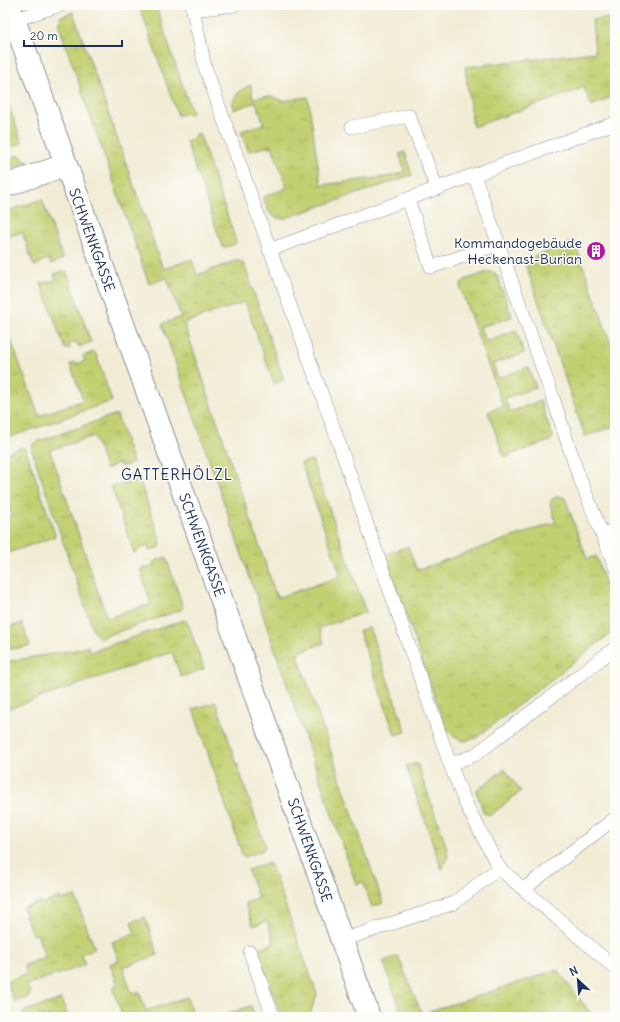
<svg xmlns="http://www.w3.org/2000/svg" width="620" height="1022" font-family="Delius,sans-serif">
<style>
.grass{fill:url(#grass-tufts);stroke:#6e8068}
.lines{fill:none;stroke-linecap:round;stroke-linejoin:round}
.service-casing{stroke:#868e9a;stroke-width:14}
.minor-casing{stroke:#868e9a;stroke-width:24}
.service{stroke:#fff;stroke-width:13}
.minor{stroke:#fff;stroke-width:22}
.labels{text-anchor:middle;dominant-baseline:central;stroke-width:3;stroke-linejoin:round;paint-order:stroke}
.street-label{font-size:14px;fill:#1b2f5e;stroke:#fdfcf7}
.poi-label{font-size:14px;fill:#1b2f5e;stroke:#fdfcf7;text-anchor:end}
.neighbourhood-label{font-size:15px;letter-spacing:1px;fill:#1b2f5e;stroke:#fdfcf7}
</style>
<defs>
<pattern id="grass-tufts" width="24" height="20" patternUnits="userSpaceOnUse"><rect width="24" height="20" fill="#c2d072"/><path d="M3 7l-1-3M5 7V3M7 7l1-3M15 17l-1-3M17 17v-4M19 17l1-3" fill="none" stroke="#a6b365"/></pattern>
</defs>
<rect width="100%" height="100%" fill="#fdfcf7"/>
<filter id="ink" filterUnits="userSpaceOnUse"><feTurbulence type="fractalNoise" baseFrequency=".025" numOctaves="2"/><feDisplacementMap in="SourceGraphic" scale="8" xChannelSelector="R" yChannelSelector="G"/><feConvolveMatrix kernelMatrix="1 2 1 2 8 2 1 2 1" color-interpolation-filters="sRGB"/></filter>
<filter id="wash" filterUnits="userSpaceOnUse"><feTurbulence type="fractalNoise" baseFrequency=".012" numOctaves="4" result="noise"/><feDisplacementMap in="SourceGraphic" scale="16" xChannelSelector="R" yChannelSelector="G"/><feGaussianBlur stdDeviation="0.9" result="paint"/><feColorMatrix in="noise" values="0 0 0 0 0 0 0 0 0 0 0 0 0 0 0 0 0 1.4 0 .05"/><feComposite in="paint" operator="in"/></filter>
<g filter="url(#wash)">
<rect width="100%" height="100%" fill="#f2ecd5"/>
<g class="grass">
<polygon points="149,5 156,7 192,113 187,115 186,113 178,116 140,8"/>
<polygon points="73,12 163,269 192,259 197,275 235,261 240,261 244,264 284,380 274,384 245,302 184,323 277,598 341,576 301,463 312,460 366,612 319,628 324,643 297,653 383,903 372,907 363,882 356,884 162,324 181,317 167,278 149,284 58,23 61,22 60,17"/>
<polygon points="609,18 615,73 615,91 609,98 592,106 584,88 473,127 465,67 595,52 592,20"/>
<path d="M251,85L253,98L271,96L282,101L308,97L321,185L392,176L405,171L399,154L405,152L412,175L283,219C268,218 268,209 263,197L287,188L272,146L248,151L241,131L264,124L256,102L233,110C231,97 240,89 251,85Z"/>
<polygon points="5,95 22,143 5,149"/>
<polygon points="199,133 236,241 235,244 223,248 186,141 195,138 194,135"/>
<polygon points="19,155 28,162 5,170 5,160"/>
<polygon points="42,199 63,259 51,264 49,259 39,262 40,264 34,266 22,232 5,238 5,212"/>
<polygon points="575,242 615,356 615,426 585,436 524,260"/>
<polygon points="64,271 67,272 91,342 79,347 77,342 69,344 70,348 65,349 41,283 56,280 54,274"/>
<polygon points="487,272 493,272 497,275 512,317 480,327 485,341 516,330 524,353 493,364 498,378 528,367 536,387 505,398 510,412 540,401 553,437 550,441 504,457 488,412 503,406 460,287 462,282 465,280"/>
<polygon points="5,324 39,416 83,400 70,364 75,363 76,364 85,361 83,356 93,352 96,354 112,401 5,439"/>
<polygon points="114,415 117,415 133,463 121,467 119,463 110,467 110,468 106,470 94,436 50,450 107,618 151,604 140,569 144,567 145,569 154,566 153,562 166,557 183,607 181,610 100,638 94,632 31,448 34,443"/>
<polygon points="23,447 26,450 55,534 54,537 5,554 5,517 12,515 5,496 5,453"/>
<polygon points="133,474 136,474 138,476 161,542 160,547 149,551 147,546 138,549 138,551 134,553 111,486 116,485 116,486 126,483 124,477"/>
<polygon points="559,496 565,498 587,559 596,556 615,612 615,630 476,738 464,741 454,737 446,729 385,555 408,546 417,570 556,522 550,504 552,499"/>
<polygon points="184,620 188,623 204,669 181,677 172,652 5,710 5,662 80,649 88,646 90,652"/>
<polygon points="5,621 7,628 22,623 30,646 5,650"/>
<polygon points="369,627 406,732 395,735 359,631"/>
<polygon points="216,702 265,846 262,851 243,857 193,709"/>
<polygon points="417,763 446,845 448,856 442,870 406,766"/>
<polygon points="504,769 521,791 491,815 484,813 476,791"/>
<polygon points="267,863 271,865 317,994 309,1017 283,1017 279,1011 257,949 274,943 267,921 253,926 245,903 258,898 248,870"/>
<polygon points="75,896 95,949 81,954 85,965 27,985 30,993 29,997 15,1002 13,999 7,981 27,974 24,965 45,957 37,934 32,935 23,908 41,902 42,904 60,897 61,900"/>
<polygon points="145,917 158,955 123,967 132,994 139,991 146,1011 187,997 193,1017 123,1017 113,989 117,983 110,964 119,961 112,942 135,933 131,922"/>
<polygon points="398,956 422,1014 557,970 594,1017 403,1017 383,961"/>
<polygon points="62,999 68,1017 24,1017 23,1014 25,1011"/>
<polygon points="251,1006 255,1017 231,1017 229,1013"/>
</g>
</g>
<g filter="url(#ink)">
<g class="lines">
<g class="service-casing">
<g id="service">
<polyline points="192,5 205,67 334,429 450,764 465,802 499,868 615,968"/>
<polyline points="193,10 234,5"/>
<polyline points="14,20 60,5"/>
<polyline points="352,127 409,116 437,189"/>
<polyline points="474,175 553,398 578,474 602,534 615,530"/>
<polyline points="408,199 431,267 499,244"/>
<polyline points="269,250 615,123"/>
<polyline points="602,534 615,566"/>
<polyline points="450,764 475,755 615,648"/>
<polyline points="524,889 615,818"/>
<polyline points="342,940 454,903 499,868"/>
<polyline points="250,952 273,1017"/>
</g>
</g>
<g class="minor-casing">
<g id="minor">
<polyline points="9,5 221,598 369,1017"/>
<polyline points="5,186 65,165"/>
</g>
</g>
<use href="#service" class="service"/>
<use href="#minor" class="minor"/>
</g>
</g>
<defs>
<g id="building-disc" transform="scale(1)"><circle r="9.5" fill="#b5179e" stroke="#fdfcf7"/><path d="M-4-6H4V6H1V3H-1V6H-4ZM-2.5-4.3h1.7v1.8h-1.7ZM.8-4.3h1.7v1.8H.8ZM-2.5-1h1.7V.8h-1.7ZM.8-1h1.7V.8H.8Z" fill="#fff"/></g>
</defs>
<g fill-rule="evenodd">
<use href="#building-disc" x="596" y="251"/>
</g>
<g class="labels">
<g class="street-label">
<text transform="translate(92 240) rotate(70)">SCHWENKGASSE</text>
<text transform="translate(202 545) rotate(70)">SCHWENKGASSE</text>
<text transform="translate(310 850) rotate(71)">SCHWENKGASSE</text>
</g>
<g class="poi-label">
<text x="582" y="243">Kommandogebäude<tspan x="582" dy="16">Heckenast-Burian</tspan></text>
</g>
<g class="neighbourhood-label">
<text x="177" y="474">GATTERHÖLZL</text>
</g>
</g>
<rect width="620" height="1022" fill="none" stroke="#fdfcf7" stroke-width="20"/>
<g transform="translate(578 980) rotate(334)" stroke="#fdfcf7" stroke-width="3" paint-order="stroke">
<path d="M0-3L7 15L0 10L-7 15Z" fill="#1b2f5e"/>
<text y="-6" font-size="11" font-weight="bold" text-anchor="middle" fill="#1b2f5e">N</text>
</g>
<path d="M24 40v6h98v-6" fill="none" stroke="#1b2f5e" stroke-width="2"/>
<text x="30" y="40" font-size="12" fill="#1b2f5e" stroke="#fdfcf7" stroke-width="3" paint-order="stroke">20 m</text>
</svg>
